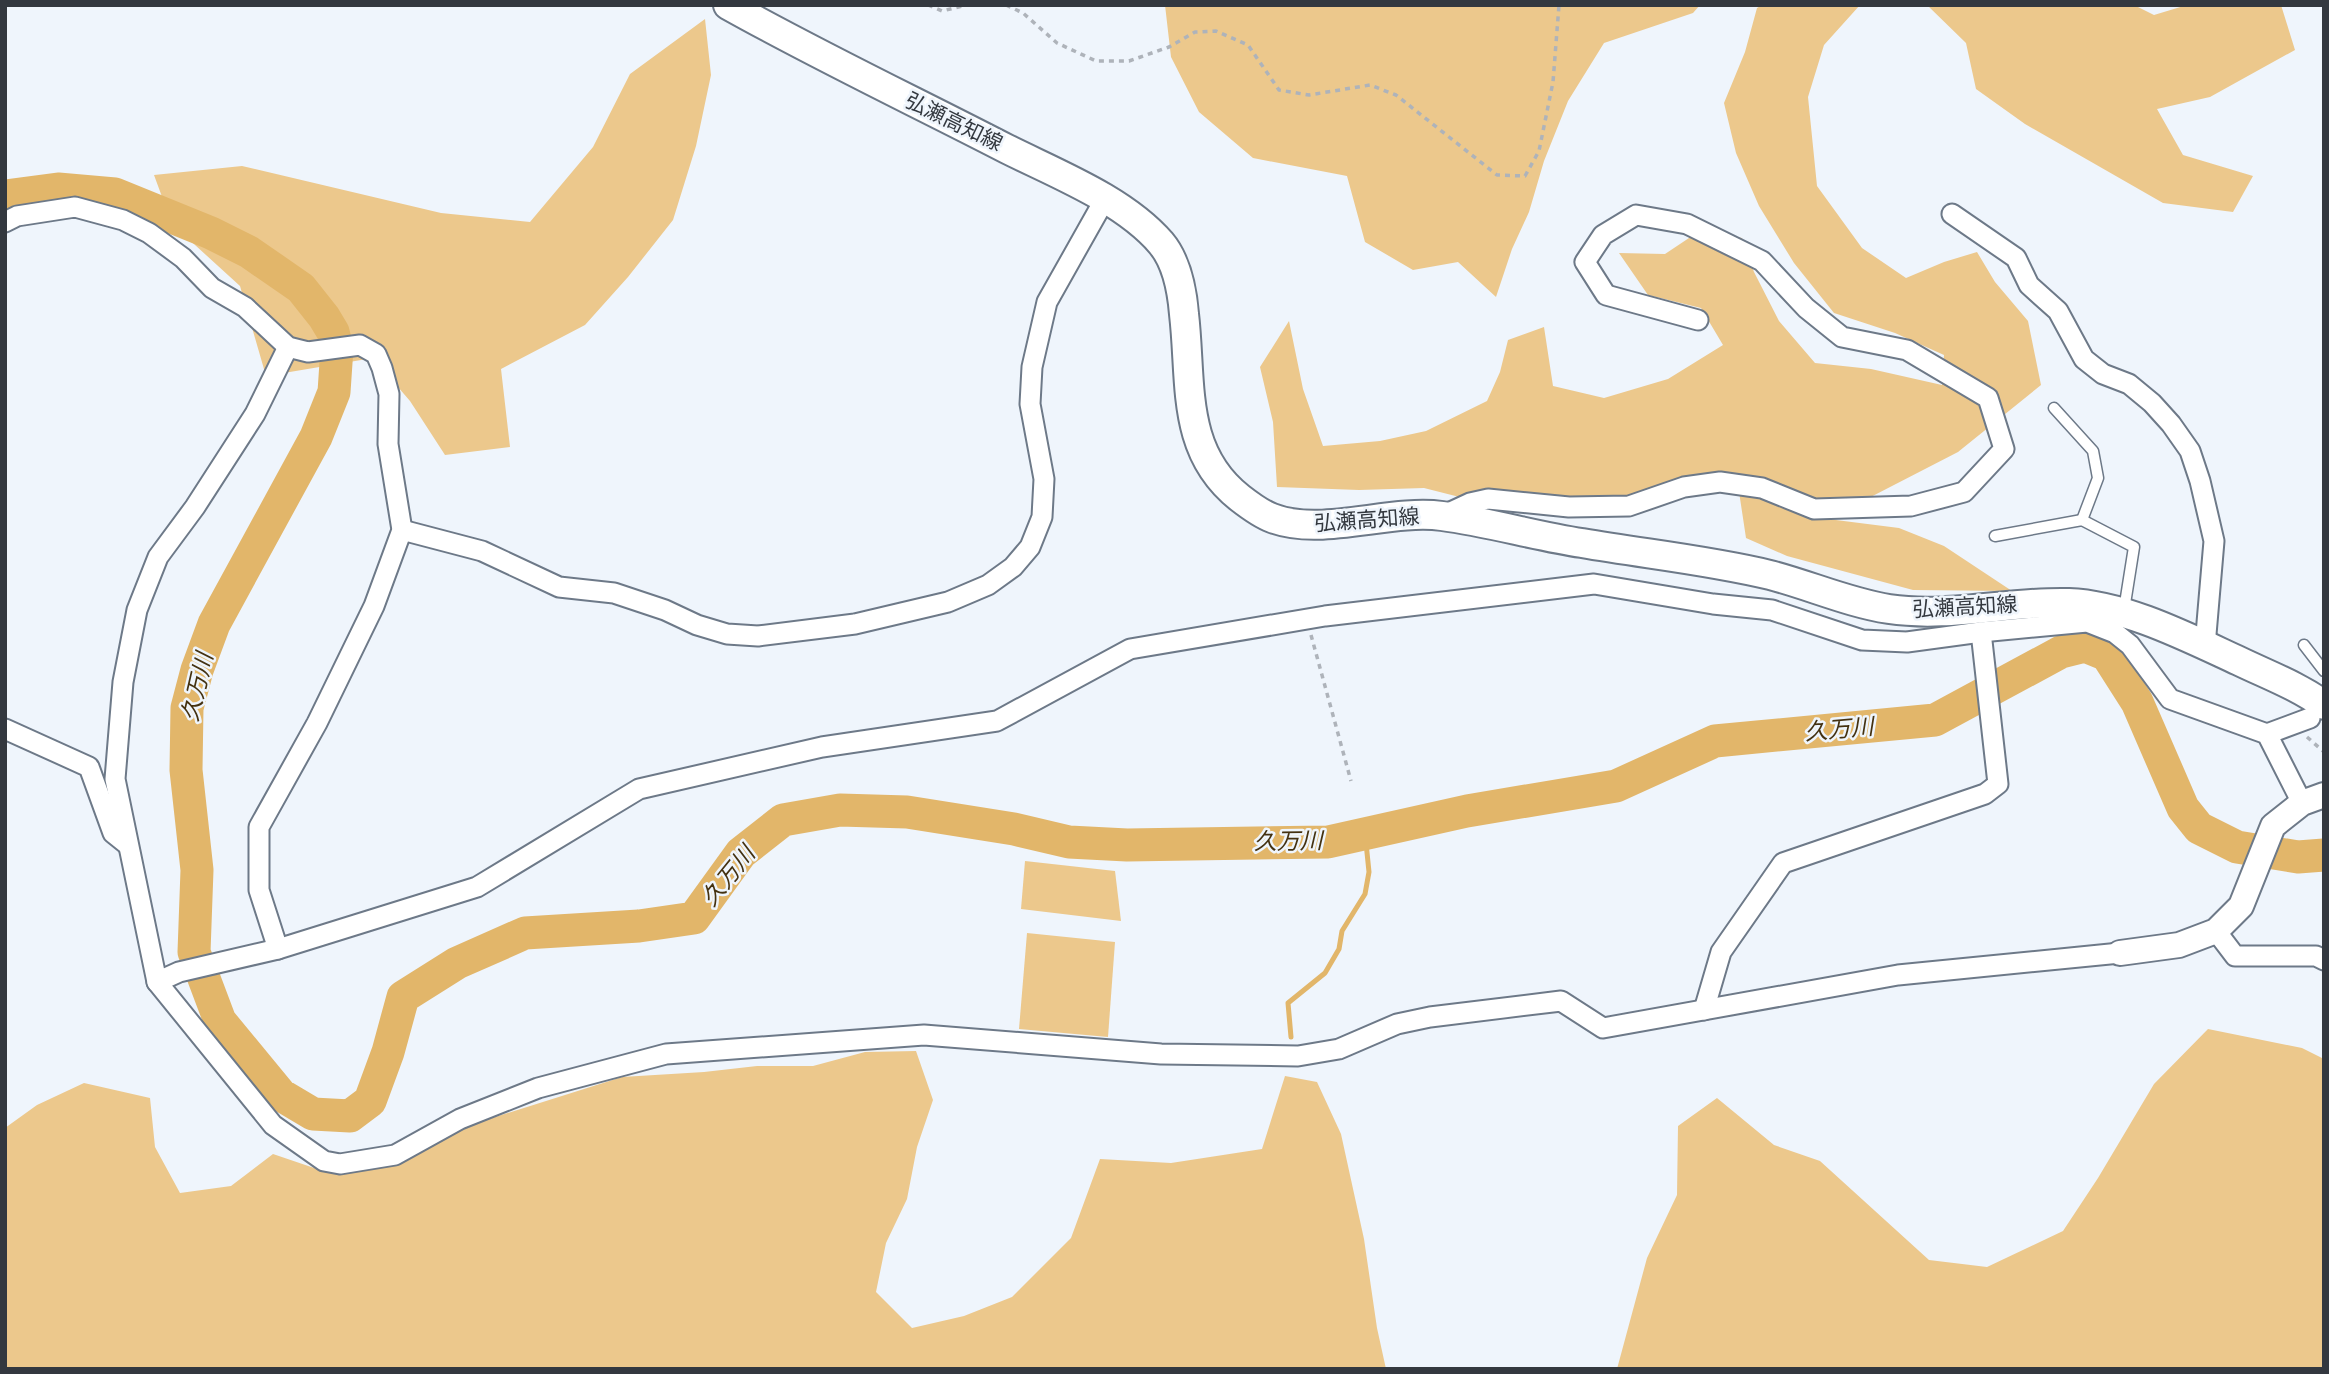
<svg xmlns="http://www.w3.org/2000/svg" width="2329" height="1374" font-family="'Crimson Pro','Noto Sans JP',serif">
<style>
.green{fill:#ecc88c}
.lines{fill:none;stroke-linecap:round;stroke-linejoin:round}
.stream{stroke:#e2b66a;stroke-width:5}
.river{stroke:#e2b66a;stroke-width:33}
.service-casing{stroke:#6d7988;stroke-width:13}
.minor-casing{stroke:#6d7988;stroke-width:23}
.tertiary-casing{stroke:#6d7988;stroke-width:28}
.secondary-casing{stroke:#6d7988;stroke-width:32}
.path{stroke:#aeb3ba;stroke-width:3.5;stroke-dasharray:5 5;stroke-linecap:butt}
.service{stroke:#fff;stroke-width:10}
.minor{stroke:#fff;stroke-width:19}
.tertiary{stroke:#fff;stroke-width:24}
.secondary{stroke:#fff;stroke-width:28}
.labels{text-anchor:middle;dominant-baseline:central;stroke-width:5;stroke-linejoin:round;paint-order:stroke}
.street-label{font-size:21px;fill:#33383f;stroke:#eff5fc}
.water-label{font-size:23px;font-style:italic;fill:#443110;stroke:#eff5fc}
</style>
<rect width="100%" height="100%" fill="#eff5fc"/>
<g class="green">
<polygon points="1165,5 1700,5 1693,13 1604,43 1568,101 1544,161 1529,212 1512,249 1496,297 1458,262 1413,270 1365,242 1347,176 1253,158 1199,112 1171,57"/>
<polygon points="1762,5 1860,5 1824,45 1808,97 1817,186 1862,248 1906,278 1944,262 1977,252 1995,282 2028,321 2041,385 1958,452 1828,519 1899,528 1944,546 2012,591 1913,590 1787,556 1746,538 1738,485 1623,500 1487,504 1424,488 1359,490 1277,487 1273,422 1260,367 1289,321 1303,389 1323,446 1380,441 1426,431 1487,401 1500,372 1508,340 1544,327 1553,386 1604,398 1668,379 1723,345 1701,308 1648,295 1619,253 1665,254 1701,230 1742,238 1754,272 1779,321 1815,363 1871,369 1942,385 1944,355 1895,333 1834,313 1794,263 1759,206 1736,153 1724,103 1745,52 1757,8"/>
<polygon points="1927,5 2134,5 2154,15 2187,5 2281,5 2295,50 2210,97 2157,109 2183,155 2253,176 2233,212 2163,203 2025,124 1976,89 1966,43"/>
<polygon points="705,19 711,75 696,146 673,220 628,277 585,325 501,369 510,447 445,455 410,401 373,358 266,376 240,286 172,224 154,175 242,166 441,213 530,222 593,147 630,74"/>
<polygon points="1025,861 1115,871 1121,921 1021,909"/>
<polygon points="1027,933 1115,942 1108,1037 1019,1029"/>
<polygon points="2208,1029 2302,1048 2324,1059 2324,1369 1617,1369 1647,1258 1677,1195 1678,1126 1717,1098 1774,1145 1820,1161 1929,1260 1987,1267 2063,1231 2098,1178 2154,1084"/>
<polygon points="916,1051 933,1100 917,1147 907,1199 886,1243 876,1292 912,1328 964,1316 1012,1297 1071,1238 1100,1159 1171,1163 1262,1149 1285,1076 1317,1082 1341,1134 1364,1239 1377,1328 1386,1369 5,1369 5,1128 37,1105 84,1083 150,1098 155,1147 180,1193 231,1186 273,1154 323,1171 426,1144 473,1124 622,1077 704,1072 757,1066 813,1066 865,1052"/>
</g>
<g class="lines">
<polyline class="stream" points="1291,1037 1288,1003 1325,973 1339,949 1342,931 1365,894 1369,872 1365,833"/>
<polyline class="river" points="5,196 58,189 115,194 211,233 249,252 301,288 324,317 333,332 337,348 334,392 316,437 214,624 197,670 187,708 186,770 197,870 194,952 220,1021 281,1095 313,1114 350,1116 370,1101 388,1052 403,997 457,963 525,933 639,926 694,918 741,853 783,820 840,810 907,812 1014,829 1069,842 1127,845 1328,842 1467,811 1616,786 1715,741 1935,720 2061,652 2085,646 2107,655 2137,702 2183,808 2199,828 2237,847 2298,857 2324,855"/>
<g class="service-casing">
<g id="service">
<polyline points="2054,408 2093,451 2098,478 2082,520"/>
<polyline points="1995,536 2082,520 2134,547 2124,610"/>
<polyline points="2304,645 2324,671"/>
</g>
</g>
<g class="minor-casing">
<g id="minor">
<polyline points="1952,214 2016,258 2029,285 2058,311 2084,359 2103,374 2129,384 2152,403 2171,424 2190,451 2200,481 2214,541 2205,646"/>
<polyline points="5,222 17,216 75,207 123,220 149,233 183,258 212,288 245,307 288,347 308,352 360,345 376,354 382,368 389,394 388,444 402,530 374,606 317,723 259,827 259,890 278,949"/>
<polyline points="288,347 255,414 195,507 158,557 137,610 123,682 115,779 157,982 273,1125 324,1161 340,1164 395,1155 460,1119 538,1088 666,1054 924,1035 1161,1054 1298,1056 1339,1049 1397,1024 1430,1017 1561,1001 1603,1028 1898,975 2120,953"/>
<polyline points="1442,516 1470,503 1488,499 1569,507 1629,506 1684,487 1720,482 1762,488 1814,509 1911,506 1964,492 2004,449 1988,398 1907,350 1842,337 1806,308 1762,261 1687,224 1636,215 1603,235 1585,262 1606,295 1698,320"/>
<polyline points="402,530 482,551 559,587 614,593 665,610 697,625 727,634 758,636 855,624 948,602 988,585 1013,567 1030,547 1042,517 1044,479 1030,404 1032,367 1047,302 1105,199"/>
<polyline points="5,729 89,767 113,833 128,845"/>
<polyline points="2267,734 2310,718"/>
<polyline points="2216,931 2235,956 2316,956 2324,960"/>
<polyline points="157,982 179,972 278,949 477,887 639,789 822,747 997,721 1130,649 1325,616 1594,584 1713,604 1772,610 1862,640 1907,642 1981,632 2087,622 2115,633 2130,645 2170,699 2267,734 2302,803"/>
<polyline points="1704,1010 1721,952 1783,863 1985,794 1998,784 1981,632"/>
</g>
</g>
<g class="tertiary-casing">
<polyline id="tertiary" points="2120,953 2179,945 2216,931 2241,906 2273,826 2302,803 2324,795"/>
</g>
<g class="secondary-casing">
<path id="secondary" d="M728,5C819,56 914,101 1007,149C1057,174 1124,200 1161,243C1177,262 1182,289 1184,314C1192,382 1180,451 1240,498C1249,505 1261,514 1272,518C1321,537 1389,509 1442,516C1489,522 1535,536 1582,543C1645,554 1708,560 1770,575C1809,585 1849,603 1889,609C1949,618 2009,601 2069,603C2125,605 2189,638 2239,661C2268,675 2298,686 2324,705"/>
</g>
<g class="path">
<polyline points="928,5 942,11 967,5"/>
<polyline points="1006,5 1023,13 1057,43 1096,61 1129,61 1169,47 1195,32 1216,31 1248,45 1279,90 1309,95 1370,85 1396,95 1497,175 1525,176 1539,151 1553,82 1559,5"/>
<polyline points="1311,635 1351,781"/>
<polyline points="2307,737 2324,752"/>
</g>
<use href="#service" class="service"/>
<use href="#minor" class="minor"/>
<use href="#tertiary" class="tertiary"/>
<use href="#secondary" class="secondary"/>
</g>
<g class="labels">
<g class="street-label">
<text transform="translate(954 122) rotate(26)">弘瀬高知線</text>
<text transform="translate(1367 520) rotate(-4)">弘瀬高知線</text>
<text transform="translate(1965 607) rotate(-3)">弘瀬高知線</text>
</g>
<g class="water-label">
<text transform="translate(197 687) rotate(-77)">久万川</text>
<text transform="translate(1839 729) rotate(-5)">久万川</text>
<text transform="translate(1288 841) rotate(-1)">久万川</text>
<text transform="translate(728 876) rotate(-51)">久万川</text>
</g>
</g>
<rect width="2329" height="1374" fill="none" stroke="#33383f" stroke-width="14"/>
</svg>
